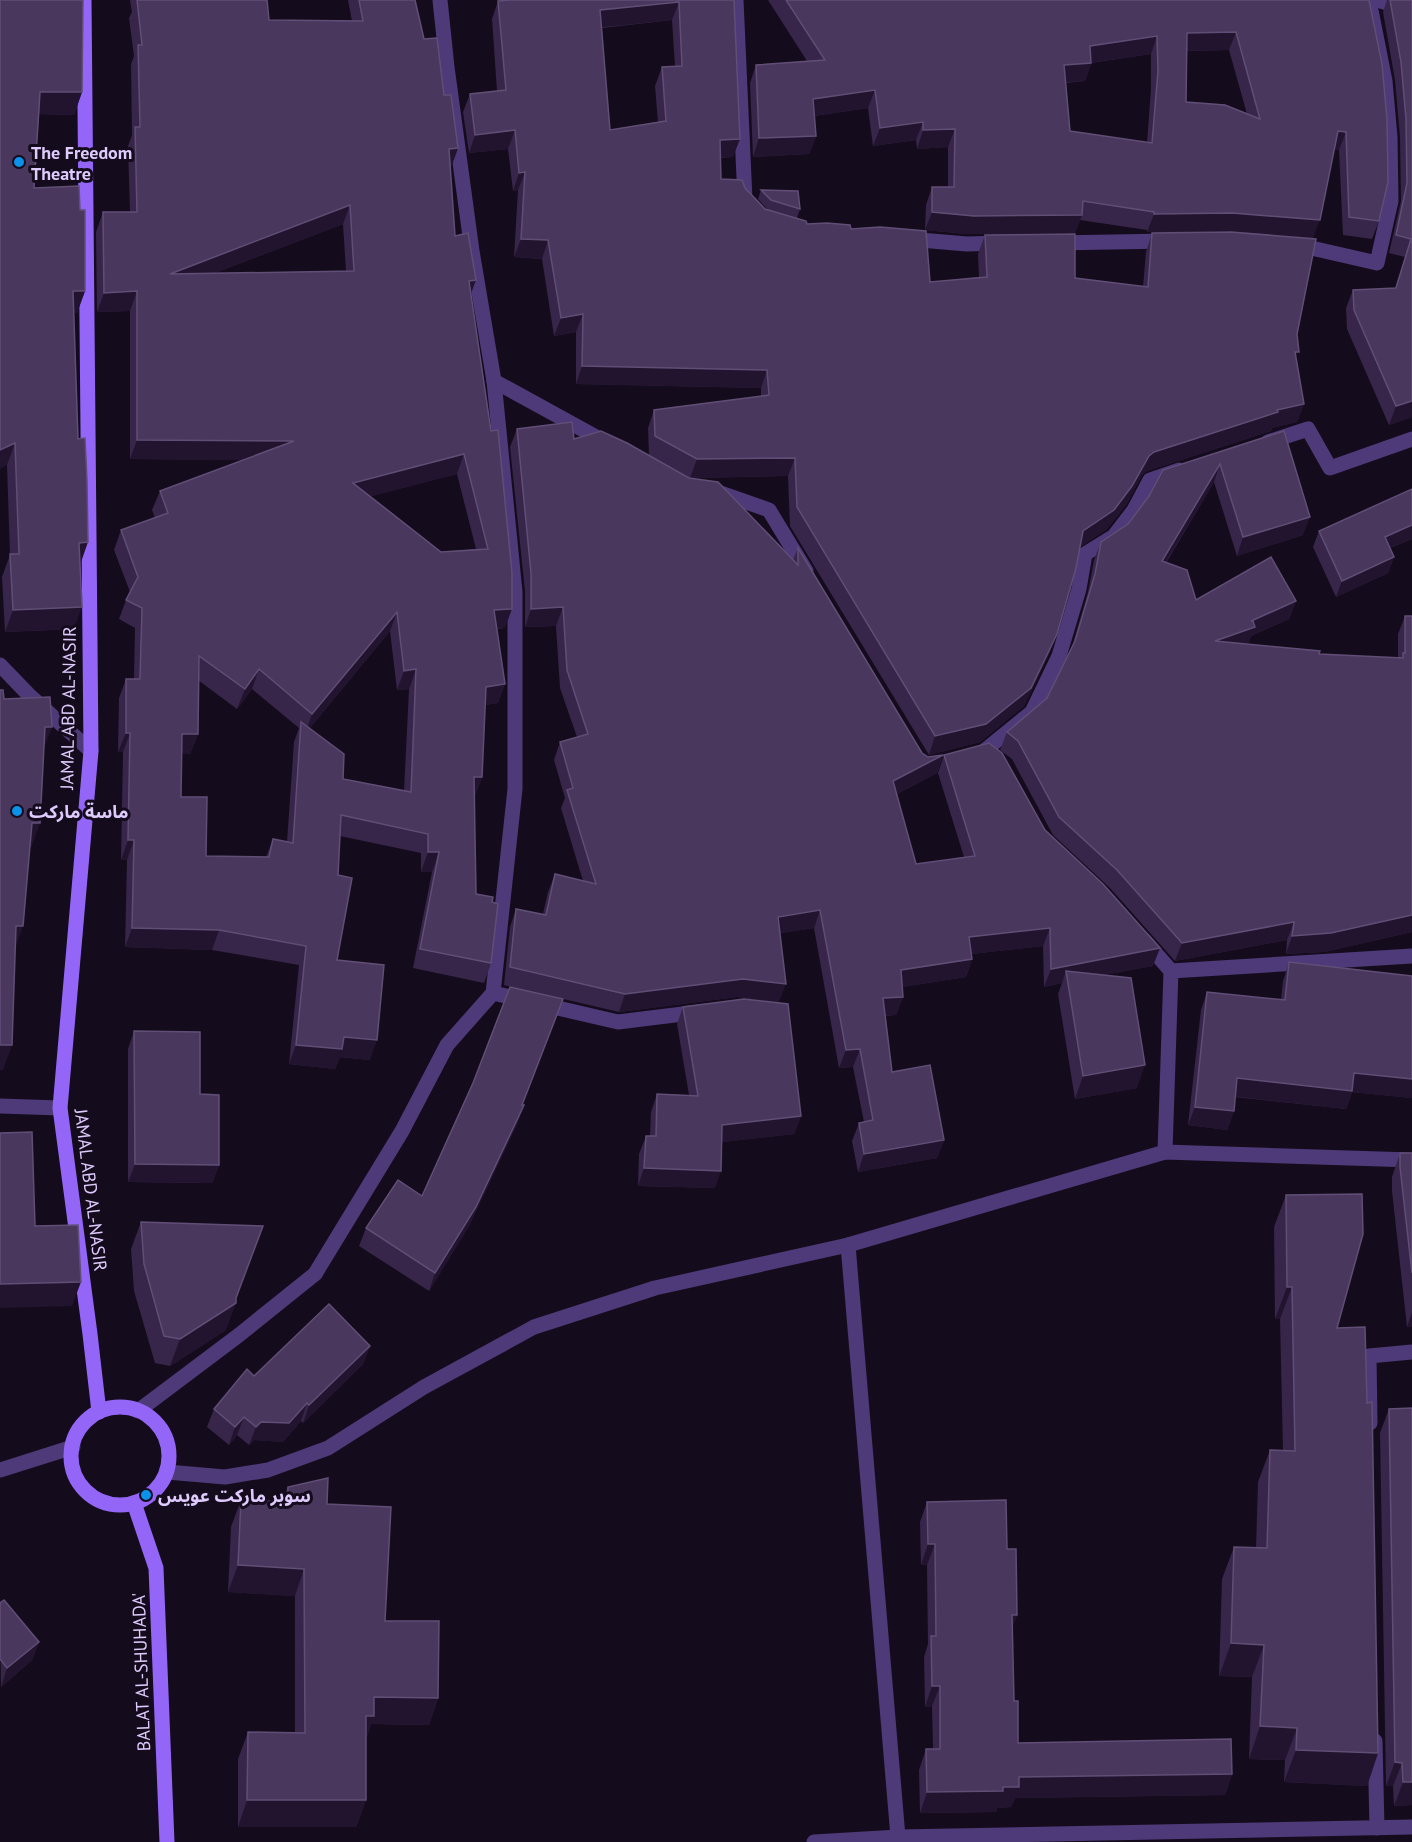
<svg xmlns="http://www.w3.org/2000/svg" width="1412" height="1842" font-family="'PT Sans','Noto Sans Arabic',sans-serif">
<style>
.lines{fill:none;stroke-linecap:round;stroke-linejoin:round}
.minor{stroke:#4e3979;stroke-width:15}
.tertiary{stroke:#4e3979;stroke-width:15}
.secondary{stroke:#9466f8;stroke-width:15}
.wall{fill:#38254a;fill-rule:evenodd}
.shaded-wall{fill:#22142f}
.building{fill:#4a375d;stroke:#614e76;stroke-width:1.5;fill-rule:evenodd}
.poi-dot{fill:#0b91e8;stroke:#140c1c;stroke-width:2}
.labels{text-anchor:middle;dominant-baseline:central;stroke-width:6;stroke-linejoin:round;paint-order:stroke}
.poi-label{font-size:18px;font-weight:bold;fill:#dfcafd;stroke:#140c1c;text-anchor:start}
.street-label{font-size:18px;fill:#dfcafd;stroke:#140c1c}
</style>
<rect width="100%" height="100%" fill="#140c1c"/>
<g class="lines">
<g class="minor">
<polyline points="736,0 745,200 750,205"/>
<polyline points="1378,0 1412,11"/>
<polyline points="908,239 967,244 1001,243"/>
<polyline points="1055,243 1169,241"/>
<polyline points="1294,246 1307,247 1377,263 1391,201 1390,137 1385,81 1369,0"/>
<polyline points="494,381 609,444"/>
<polyline points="1268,442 1308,429 1330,468 1412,439"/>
<polyline points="715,491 769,510 806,571"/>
<polyline points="0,665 29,695 91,751"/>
<polyline points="984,751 1032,712 1059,656 1079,589 1085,554 1114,536 1134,510 1150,480 1179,470"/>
<polyline points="1144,940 1171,971"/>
<polyline points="493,993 618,1022 699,1012"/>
<polyline points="0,1106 60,1108"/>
<polyline points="1165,1152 1171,971 1412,956"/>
<polyline points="848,1245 898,1837"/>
<polyline points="138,1411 239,1335 315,1274 402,1131 447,1045 493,993 515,789 515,592 494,381 472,251 447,67 440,0"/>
<polyline points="1370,1423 1369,1356 1412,1352"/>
<polyline points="0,1470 73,1447"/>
<polyline points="167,1472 225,1477 268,1470 328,1448 424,1387 534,1327 655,1288 848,1245 1165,1152 1412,1160"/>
<polyline points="1375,1741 1377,1828"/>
</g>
<polyline class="tertiary" points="814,1842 898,1837 1412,1827"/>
<g class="secondary">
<polyline points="84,0 91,751 60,1108 90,1334 99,1412"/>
<circle cx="120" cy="1456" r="49"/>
<polyline points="134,1503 156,1568 167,1842"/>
</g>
</g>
<g class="wall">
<polygon points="0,0 82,92 74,115 39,114 34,188 80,210 85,291 77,313 74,313 80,563 74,629 5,632 2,577 10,555 7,465"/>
<path d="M130,0H267L269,20L352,21L348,0H415L424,39L444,95L458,148L450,168L455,236L471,295L505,628L497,629L505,684L498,703L485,705L482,777L475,796H474L476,894L492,902L491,963L484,983L413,968L432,872H421V853L340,836L338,875L337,960L370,1060L340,1057L335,1069L289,1064L299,965L212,950L125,947L127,860H121L123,752H118L119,698L126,679H134L135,628L119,619L126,600L130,592L114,550L121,530L155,518L152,510L160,491L242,460L130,459V311L97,312L96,232L103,212H130L128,146L132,135L131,64L134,56L129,18L132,12ZM343,224L346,271L215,273ZM457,474L476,549L441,552L370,496ZM390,631L397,690L409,689L404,791L343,779L309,729ZM198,680L237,709L252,689L299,728L294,742L287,842L273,839L266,857L206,856L181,797L182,753L190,754L198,734Z"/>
<path d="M502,0H734L733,157L720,158L721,179L745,188L765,209H767L758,199L761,190L800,209L797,218L807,224L851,229L930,282L979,277L978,254L985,235L1075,278L1143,287L1146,252L1152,233L1297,334L1296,359L1304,404L1297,422L1272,428L1271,431L1147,471L1142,475L1126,505L1107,529L1080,547L1050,652L1024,706L980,742L929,755L790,526L788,476L690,478L649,455L648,428L654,410L761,396V388L576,384V332L554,336L542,259L514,257L518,190L513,191L508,149L469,153L463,112L470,94L497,91L492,19L498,1H502ZM672,20L675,66L662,67L655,86L658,122L610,130L602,28Z"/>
<path d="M768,0H1369L1379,221L1372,239L1343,235L1339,150H1334L1313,238L1226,231L1147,232V230L1080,220L1075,233L967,234L925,230L926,205L932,187H948V147L917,149L916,140L873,146L868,108L814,116L816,136L809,154L753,157L750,83L756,65L807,61ZM1229,50L1247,114L1186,102L1187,51ZM1151,54V89L1147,143L1070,131L1066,83L1085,81L1091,63Z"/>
<polygon points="1387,0 1412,0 1412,417 1389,425 1347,329 1346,308 1353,290 1395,288 1405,257 1389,253 1401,201 1400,137 1395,80 1383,12"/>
<polygon points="517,429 574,439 793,560 798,548 922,753 928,757 943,755 937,773 897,794 916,864 964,857 938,773 944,755 1045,830 1153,966 1103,975 1137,1088 1075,1099 1058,994 1062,983 1044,987 1043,946 971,954 972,959 966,977 902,987 903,997 896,1015 885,1016 892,1072 944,1140 937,1158 858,1172 852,1141 859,1123 864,1122 853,1067 839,1068 814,928 780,933 779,1002 737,997 619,1012 504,985 510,927 516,909 543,914 548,892 555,874 583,881 561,808 565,798 554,760 560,742 577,737 560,688 556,626 525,627 525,591 510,447"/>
<polygon points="1284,431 1303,535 1237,556 1214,482 1166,563 1196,600 1296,601 1289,619 1251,636 1248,644 1319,654 1398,658 1398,634 1405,616 1412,932 1324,952 1286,954 1287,940 1175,961 1110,888 1053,835 1012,759 1000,750 1007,732 1047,698 1072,647 1088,592 1094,560 1101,542 1128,524 1149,496"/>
<polygon points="1319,531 1412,539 1390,548 1394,557 1388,573 1336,597 1313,547"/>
<polygon points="1289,962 1412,976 1412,1098 1352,1092 1346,1109 1235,1097 1234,1111 1227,1130 1188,1125 1201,1010 1207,992 1281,1000 1283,981"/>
<polygon points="683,1007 801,1116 794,1134 722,1142 715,1188 638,1186 639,1154 646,1136 650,1136 651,1112 657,1094 689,1095 677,1024"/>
<polygon points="134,1031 219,1165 212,1183 128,1182 128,1049"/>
<polygon points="523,1105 524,1105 517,1124 469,1226 429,1291 359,1246 366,1228 422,1196"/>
<polygon points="1400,1153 1412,1153 1412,1326 1407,1327 1392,1191 1392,1177"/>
<polygon points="1286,1195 1337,1328 1378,1753 1367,1786 1284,1782 1285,1760 1249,1759 1252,1677 1219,1676 1222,1579 1234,1547 1256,1548 1258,1482 1270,1450 1283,1450 1280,1319 1275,1319 1274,1227"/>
<polygon points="141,1222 226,1330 170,1366 155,1363 134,1291 131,1249"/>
<polygon points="370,1346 363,1364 303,1423 301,1421 283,1442 254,1440 249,1445 237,1435 229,1445 207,1427 214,1409 254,1376"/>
<polygon points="1412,1408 1412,1805 1394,1806 1393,1786 1386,1786 1380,1433 1389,1409"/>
<polygon points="288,1487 327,1504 385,1621 438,1698 429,1725 371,1724 366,1739 366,1800 356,1827 238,1827 238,1759 248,1732 295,1733 295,1596 228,1592 231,1527 241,1500 282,1502"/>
<polygon points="927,1502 1007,1549 1017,1615 1012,1628 1014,1701 1018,1743 1232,1774 1225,1795 1015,1798 1011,1807 997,1808 996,1812 920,1813 919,1770 926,1749 933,1749 932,1706 925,1707 924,1657 928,1644 927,1565 921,1565 920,1522"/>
<polygon points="0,1603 39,1642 32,1660 1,1687"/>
</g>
<g class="shaded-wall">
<polygon points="679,2 672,20 594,28 600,10"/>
<polygon points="1236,32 1229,50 1181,51 1187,33"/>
<polygon points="1157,36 1151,54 1089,63 1091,63 1085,81 1058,83 1064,65 1090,46"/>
<polygon points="875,90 868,108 806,117 813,99"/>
<polygon points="40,92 82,92 74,115 32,114"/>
<polygon points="923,122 916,140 873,146 880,128"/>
<polygon points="955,129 948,147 917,149 923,130"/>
<polygon points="515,130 508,149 469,153 475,135"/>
<polygon points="1338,131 1346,132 1339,150 1331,150"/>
<polygon points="816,136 809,154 753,157 759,138"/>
<polygon points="740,139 733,157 714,158 720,140"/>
<polygon points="458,148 451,168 442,169 449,149"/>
<polygon points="525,172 518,190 513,191 519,173"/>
<polygon points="350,205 343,224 163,293 170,274"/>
<polygon points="932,212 1082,215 1075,233 967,234 925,230"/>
<polygon points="1232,213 1320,220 1313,238 1226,231 1147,232 1154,214"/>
<polygon points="521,239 548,240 542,259 514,257"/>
<polygon points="476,280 469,299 469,281"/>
<polygon points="73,291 85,291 77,313 65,313"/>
<polygon points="137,291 130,311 97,312 104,293"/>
<polygon points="583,314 576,332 554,336 561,318"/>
<polygon points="582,366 767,370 761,388 576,384"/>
<polygon points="1412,401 1412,417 1389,425 1396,406"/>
<polygon points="1304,404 1297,422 1272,428 1271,431 1147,471 1142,475 1126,505 1107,529 1077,549 1083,531 1149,456 1154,452 1277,410"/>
<polygon points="137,440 294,441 287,461 130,459"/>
<polygon points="15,443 7,465 0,469 0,450"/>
<polygon points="464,454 457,474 346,503 353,483"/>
<polygon points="795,458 788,476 690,478 697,459"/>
<polygon points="1220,464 1214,482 1155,580 1162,561"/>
<polygon points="1310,517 1303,535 1237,556 1243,537"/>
<polygon points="1412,525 1412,539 1379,552 1385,537"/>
<polygon points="88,542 80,565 79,543"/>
<polygon points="1394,557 1388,573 1336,597 1342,581"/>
<polygon points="1296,601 1289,619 1251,636 1248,646 1215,641 1251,621"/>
<polygon points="82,607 74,629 5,632 13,610"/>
<polygon points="563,607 556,626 525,627 531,609"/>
<polygon points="512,609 505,628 487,629 494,610"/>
<polygon points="397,612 390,631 305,734 312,714"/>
<polygon points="1057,634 1050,652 1024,706 980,742 929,755 935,736"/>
<polygon points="259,669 252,689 237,709 245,689"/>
<polygon points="416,669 409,689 397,690 404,671"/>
<polygon points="505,684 498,703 478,706 486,687"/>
<polygon points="45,727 52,727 43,751"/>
<polygon points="126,733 130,733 123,752 118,752"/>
<polygon points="182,734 198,734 190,754 175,753"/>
<polygon points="943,755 937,773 887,799 893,781"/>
<polygon points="474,777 482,777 475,796 466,796"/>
<polygon points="32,823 40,823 31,848 23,847"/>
<polygon points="128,840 134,840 127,860 121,860"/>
<polygon points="428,852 439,852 432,872 421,872"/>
<polygon points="820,910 814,928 772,935 778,917"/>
<polygon points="1412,915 1412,932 1324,952 1286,954 1292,936"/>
<polygon points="1294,922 1287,940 1175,961 1182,943"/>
<polygon points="16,926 23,926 14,951"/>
<polygon points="132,928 219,930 212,950 125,947"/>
<polygon points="1050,928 1043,946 962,955 969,937"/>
<polygon points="1160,948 1153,966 1068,982 1066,971 1062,983 1044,987 1051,969"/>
<polygon points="972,959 966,977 895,988 901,970"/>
<polygon points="743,979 786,984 779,1002 737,997 619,1012 625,994"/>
<polygon points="903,997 896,1015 877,1016 883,998"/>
<polygon points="344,1037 377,1040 370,1060 340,1057 335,1069 289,1064 296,1045"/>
<polygon points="0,1045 12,1045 3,1070 0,1070"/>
<polygon points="860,1049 853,1067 839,1068 846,1050"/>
<polygon points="1145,1065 1137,1088 1075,1099 1083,1076"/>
<polygon points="1354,1073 1412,1079 1412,1098 1352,1092 1346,1109 1231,1096 1237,1078"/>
<polygon points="524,1105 517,1124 469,1226 429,1291 435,1273"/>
<polygon points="1195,1107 1234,1111 1227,1130 1188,1125"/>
<polygon points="801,1116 794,1134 716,1143 722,1125"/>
<polygon points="944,1140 937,1158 858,1172 864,1154"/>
<polygon points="135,1164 219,1165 212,1183 128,1182"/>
<polygon points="644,1168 721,1171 715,1188 638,1186"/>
<polygon points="81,1282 72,1306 0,1308 0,1284"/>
<polygon points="1287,1287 1292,1287 1280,1319 1275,1319"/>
<polygon points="236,1303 226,1330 170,1366 180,1339"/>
<polygon points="1412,1312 1412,1326 1407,1327"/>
<polygon points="370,1346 363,1364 303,1423 309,1405"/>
<polygon points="307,1403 301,1421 283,1442 254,1440 249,1445 256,1427 261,1422"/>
<polygon points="244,1417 237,1435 229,1445 235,1427"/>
<polygon points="928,1544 935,1544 927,1565 921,1565"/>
<polygon points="238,1565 304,1569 295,1596 228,1592"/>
<polygon points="1012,1615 1017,1615 1010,1635"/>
<polygon points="39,1642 32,1660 1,1687 7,1668"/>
<polygon points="1231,1643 1264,1645 1252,1677 1219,1676"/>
<polygon points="932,1686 940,1686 932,1706 925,1707"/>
<polygon points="374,1697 438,1698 429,1725 371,1724 365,1743 366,1716"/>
<polygon points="1260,1726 1297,1728 1285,1760 1249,1759"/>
<polygon points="1296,1750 1378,1753 1367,1786 1284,1782"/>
<polygon points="1395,1762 1402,1763 1393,1786 1386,1786"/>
<polygon points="1232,1774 1225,1795 1015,1798 1011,1807 997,1808 996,1812 920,1813 927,1792 1003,1787 1019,1777"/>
<polygon points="1403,1782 1412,1782 1412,1805 1394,1806"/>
<polygon points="247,1800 366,1800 356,1827 238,1827"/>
</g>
<g class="building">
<polygon points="0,0 83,0 82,92 40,92 34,188 79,186 80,210 85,210 85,291 73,291 78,439 85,438 87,481 88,542 79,543 82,607 13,610 10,554 19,554 15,443 0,450"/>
<path d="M137,0H267L269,20L363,21L359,0H415L424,39L437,38L444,95H451L458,148L449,149L455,236L468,233L476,280L469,281L491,431L498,430L512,573V609L494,610L505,684L486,687L482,777H474L476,894L493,897L492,902L498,904L491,963L420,949L439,852H428V834L341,815L338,875L352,878L337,960L384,965L377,1040L344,1037L342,1049L296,1045L306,946L219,930L132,928L134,840H128L130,733H126V679H140L142,608L126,600L138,577L121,530L168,513L160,491L294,441L137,440V291L104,293L103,212H137L135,127H140L138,45H142ZM350,205L354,271L170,274ZM464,454L488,549L441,552L353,483ZM397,612L404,671L416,669L411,792L343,779L344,754L301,722L293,843L273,839L269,857L206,856L207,797H181L182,734H198L199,656L245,689L259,669L312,714Z"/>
<path d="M511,0H734L740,139L720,140L721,179L742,180L745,188L765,209L806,221L807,224L827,223L850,225L851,229L880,227L926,231L930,282L987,277L985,235L1075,234V278L1148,287L1152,233L1231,232L1316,239L1297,334L1299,352H1295L1304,404L1277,410L1278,412L1154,452L1149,456L1132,486L1114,510L1083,531L1076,568L1057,634L1031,688L986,724L935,736L797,507L795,458L697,459L655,436L654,410L769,395L767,370L582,366L583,314L561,318L548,240L521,239L525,172L519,173L515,130L475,135L470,94L506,90L498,1ZM679,2L682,66L662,67L666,121L610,130L600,10Z"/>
<path d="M786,0H1369L1382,64L1387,119L1388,182L1379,221L1349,217L1346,132L1338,131L1320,220L1232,213L1154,214V212L1083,201L1082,215L974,216L932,212V187H954L955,129L923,130V122L880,128L875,90L813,99L816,136L759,138L756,65L825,60ZM1236,32L1260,119L1225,105L1186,102L1187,33ZM1157,36L1158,71L1152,143L1070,131L1064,65L1091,63L1090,46Z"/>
<polygon points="1390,0 1412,0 1412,401 1396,406 1354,310 1353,290 1396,288 1411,239 1396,235 1407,183 1406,119 1401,62"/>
<polygon points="761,190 798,191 800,209 771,200"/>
<polygon points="572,422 574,439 601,431 627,443 689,478 718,482 798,565 798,548 922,753 928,757 943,755 893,781 916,864 975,856 944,755 989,743 1002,753 1045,830 1103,884 1160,948 1051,969 1050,928 969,937 972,959 901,970 903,997 883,998 892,1072 930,1065 944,1140 864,1154 859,1123 873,1120 860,1049 846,1050 820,910 778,917 786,984 743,979 625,994 510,967 516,909 546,915 555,874 596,884 567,790 573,788 560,742 588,734 567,670 563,607 531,609 531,573 517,429"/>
<polygon points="1284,431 1310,517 1243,537 1220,464 1162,561 1187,570 1196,600 1271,557 1296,601 1251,621 1253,621 1255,627 1215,641 1320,651 1319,654 1403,658 1403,653 1405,653 1405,616 1412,616 1412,915 1331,933 1292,936 1294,922 1182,943 1117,870 1059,817 1018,741 1007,732 1047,698 1075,641 1095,574 1101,542 1128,524 1149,496 1163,470"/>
<polygon points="1412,489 1412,525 1385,537 1394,557 1342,581 1319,531"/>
<polygon points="0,690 3,690 4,699 50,697 52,727 45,727 40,823 32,823 23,926 16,926 12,1045 0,1045"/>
<polygon points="1289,962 1412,976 1412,1079 1354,1073 1352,1091 1237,1078 1234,1111 1195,1107 1207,992 1285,1000"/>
<polygon points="1066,971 1131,978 1145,1065 1083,1076"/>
<polygon points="510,987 563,999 522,1105 524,1105 476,1207 435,1273 366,1228 398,1180 422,1196 473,1083"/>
<polygon points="744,999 788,1004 801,1116 722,1125 721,1171 644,1168 646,1136 656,1136 657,1094 698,1096 683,1007"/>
<polygon points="134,1031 200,1032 200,1094 219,1095 219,1165 135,1164"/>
<polygon points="32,1132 35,1226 78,1225 81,1282 0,1284 0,1133"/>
<polygon points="1400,1153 1412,1153 1412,1273 1400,1167"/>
<polygon points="1362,1194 1363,1234 1337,1328 1365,1327 1367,1403 1372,1402 1378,1753 1296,1750 1297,1728 1260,1726 1264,1645 1231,1643 1234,1547 1267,1548 1270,1450 1295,1451 1292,1287 1287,1287 1286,1195"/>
<polygon points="141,1222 263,1226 236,1298 236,1303 180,1339 164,1336 144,1264"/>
<polygon points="329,1304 370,1346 309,1405 307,1403 289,1423 261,1422 256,1427 244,1417 235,1427 214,1409 247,1369 254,1376"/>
<polygon points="1412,1408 1412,1782 1403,1782 1402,1763 1395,1762 1389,1409"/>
<polygon points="328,1478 327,1504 391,1507 385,1621 439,1621 438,1698 374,1697 374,1716 366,1716 366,1800 247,1800 248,1732 305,1733 304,1569 238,1565 241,1500 287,1502 288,1487"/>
<polygon points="1006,1500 1007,1549 1016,1549 1017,1615 1012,1615 1014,1701 1018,1701 1018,1743 1231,1739 1232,1774 1019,1777 1019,1787 1003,1787 1003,1791 927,1792 926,1749 940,1749 940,1686 932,1686 931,1636 936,1636 935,1544 928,1544 927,1502"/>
<polygon points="4,1600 39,1642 7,1668 0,1659 0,1603"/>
</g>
<g class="poi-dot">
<circle cx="19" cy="162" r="6"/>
<circle cx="17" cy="811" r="6"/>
<circle cx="146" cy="1495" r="6"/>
</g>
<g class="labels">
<g class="poi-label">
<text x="31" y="152">The Freedom<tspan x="31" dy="21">Theatre</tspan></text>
<text x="29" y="811">ماسة ماركت</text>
<text x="158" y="1495">سوبر ماركت عويس</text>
</g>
<g class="street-label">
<text transform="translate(68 708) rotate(-89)">JAMAL ABD AL-NASIR</text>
<text transform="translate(91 1190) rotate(83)">JAMAL ABD AL-NASIR</text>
<text transform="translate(141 1672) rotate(-92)">BALAT AL-SHUHADA'</text>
</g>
</g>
</svg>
